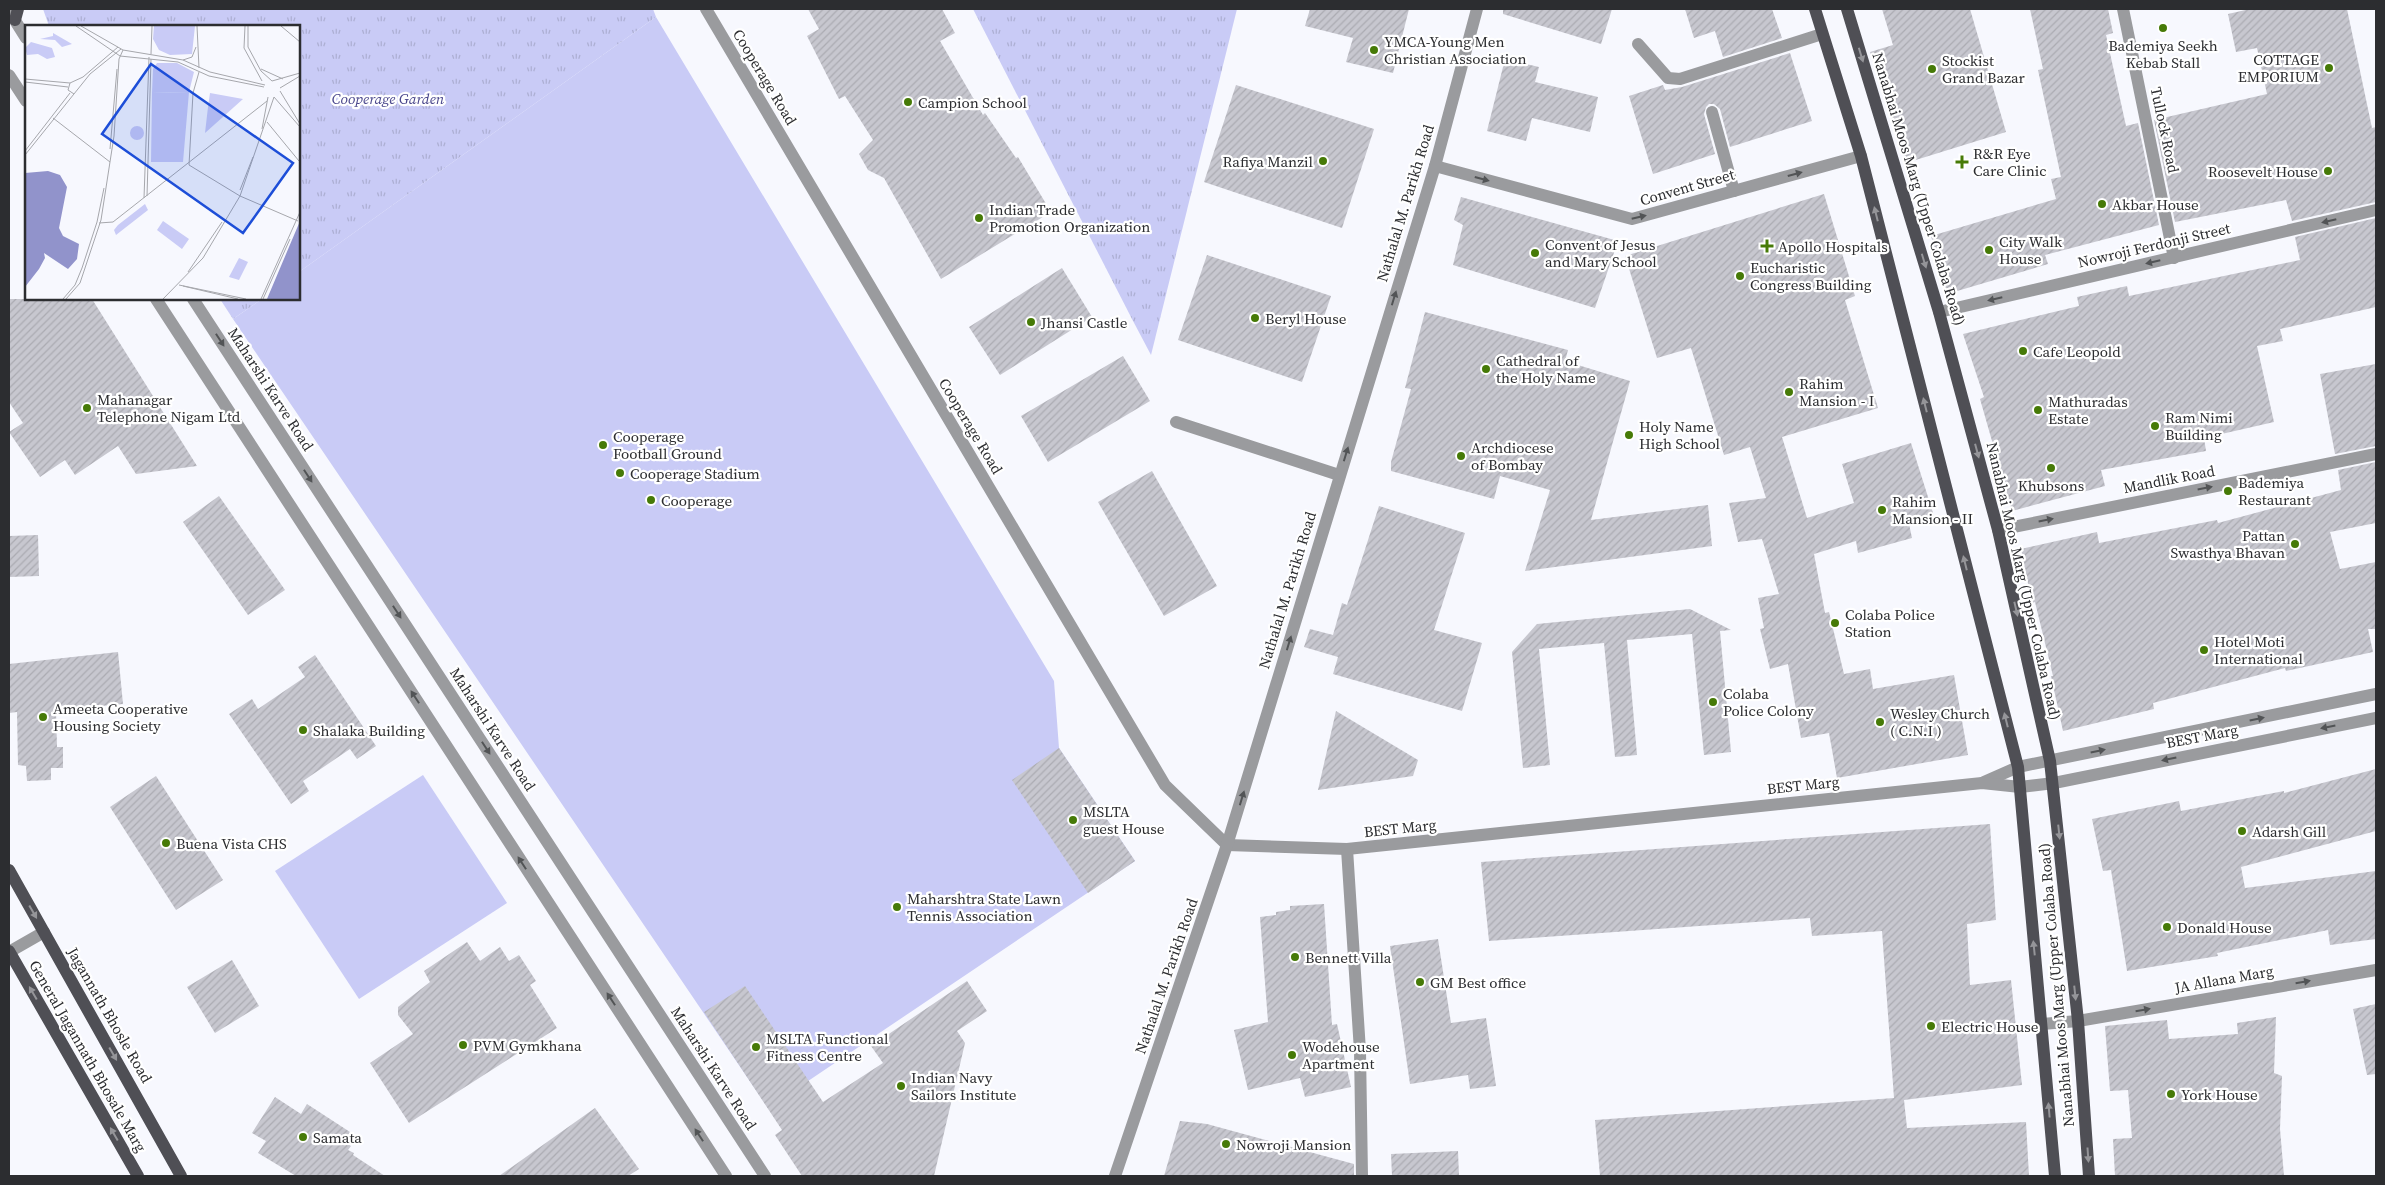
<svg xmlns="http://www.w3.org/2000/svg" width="2385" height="1185" font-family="'Source Serif 4',serif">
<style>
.grass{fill:#c9cbf6}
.park{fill:url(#park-tufts)}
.building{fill:url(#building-hatch)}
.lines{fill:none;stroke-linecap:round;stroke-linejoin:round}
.minor{stroke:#9a9b9e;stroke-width:12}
.major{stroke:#4f4f55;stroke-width:12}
.oneway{fill:#959599}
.oneway2{fill:#525456}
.poi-dot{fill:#467a07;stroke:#fff;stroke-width:2}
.labels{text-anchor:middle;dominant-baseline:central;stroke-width:4.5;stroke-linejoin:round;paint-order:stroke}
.poi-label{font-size:15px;fill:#2c2d30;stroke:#fff;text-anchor:start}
.street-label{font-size:15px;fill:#2c2d30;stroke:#fff}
.park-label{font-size:15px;font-style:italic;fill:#4a478c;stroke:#fff}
.inset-road{fill:none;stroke:#a6a7ac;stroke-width:1}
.view{fill:#1d4ed8;fill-opacity:0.15;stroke:#1d4ed8;stroke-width:2.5}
.inset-edge{fill:none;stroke:#2c2d30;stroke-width:2.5}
</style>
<defs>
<pattern id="park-tufts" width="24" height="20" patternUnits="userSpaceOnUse" patternTransform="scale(1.25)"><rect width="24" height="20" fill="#c9cbf6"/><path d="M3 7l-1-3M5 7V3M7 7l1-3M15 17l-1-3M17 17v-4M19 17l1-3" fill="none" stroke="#adafd3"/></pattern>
<pattern id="building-hatch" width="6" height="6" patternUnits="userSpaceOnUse" patternTransform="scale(1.25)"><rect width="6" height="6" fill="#c7c7cf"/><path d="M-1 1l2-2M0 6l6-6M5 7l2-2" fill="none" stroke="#ababb2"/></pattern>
</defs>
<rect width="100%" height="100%" fill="#f7f8fe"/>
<g class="grass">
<polygon points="656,17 1054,681 1059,748 1135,861 768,1108 233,319 262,299 299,299 299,272"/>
<polygon points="423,775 507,903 359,999 275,871"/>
</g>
<g class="park">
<polygon points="43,9 653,9 656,17 299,272 299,26 49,26"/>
<polygon points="973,9 1237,9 1151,355 1132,319"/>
<polygon points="220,299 262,299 233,319"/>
</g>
<g class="building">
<polygon points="808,9 942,9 955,33 940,41 983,115 985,113 1016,158 1018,157 1051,212 941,279 884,178 868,170 859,154 873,140 845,96 839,99 807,36 819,29"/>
<polygon points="1310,9 1409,9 1393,73 1346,62 1353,38 1305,26"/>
<polygon points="1503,9 1612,9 1601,44 1503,14"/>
<polygon points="1685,9 1772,9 1782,38 1723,57 1715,31 1694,38"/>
<polygon points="1882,9 1970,9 2006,132 1906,163 1870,52 1893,45"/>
<polygon points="2030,9 2108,9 2113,33 2106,35 2126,126 2138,123 2159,225 2045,255 2048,264 1947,294 1931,236 2056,199 2051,179 2061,177 2038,70 2043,69"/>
<polygon points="2250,9 2347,9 2372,128 2376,127 2376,202 2292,221 2286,200 2175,222 2154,120 2267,94 2257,48 2236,52 2228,14"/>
<polygon points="1790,53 1812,121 1730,147 1720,109 1714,104 1709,104 1706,107 1704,114 1715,154 1653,174 1629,96 1663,85 1665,90 1682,87"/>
<polygon points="1505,59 1539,67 1535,82 1598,97 1590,132 1532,118 1526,141 1487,131"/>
<polygon points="1236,85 1374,129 1342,228 1204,182"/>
<polygon points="1824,194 1855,296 1845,300 1878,408 1782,437 1807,518 1854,503 1842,464 1911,443 1934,516 1909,524 1912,538 1858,553 1856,541 1814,554 1825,613 1829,612 1844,674 1870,669 1873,689 1954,675 1968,755 1837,778 1829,733 1801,738 1788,664 1770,669 1760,629 1764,628 1758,598 1779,594 1762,539 1738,542 1729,503 1766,498 1750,447 1724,455 1691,348 1657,358 1625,256"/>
<polygon points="1461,197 1618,241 1595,308 1453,265 1463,225 1454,220"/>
<polygon points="2376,218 2376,307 2280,329 2283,341 2257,346 2274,422 2204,438 2206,451 2101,470 2105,486 2012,511 1980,399 1984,397 1963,334 2079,306 2077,297 2127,286 2129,296 2300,260 2295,237"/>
<polygon points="1207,255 1331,296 1302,382 1178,340"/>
<polygon points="1062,268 1092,317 1000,375 969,327"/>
<polygon points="9,299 92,299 197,466 136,474 118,446 75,475 65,460 40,477 9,432 23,423 9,402"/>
<polygon points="1425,312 1568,350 1565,361 1630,381 1591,520 1708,505 1712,546 1525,571 1550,490 1500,476 1494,499 1391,471 1391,462 1411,389 1405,388"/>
<polygon points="1123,356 1150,401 1048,462 1021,416"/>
<polygon points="2376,364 2376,446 2335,454 2320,374"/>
<polygon points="2376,462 2376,523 2330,532 2340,569 2376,562 2376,629 2368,629 2373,652 2286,671 2285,668 2153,703 2154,709 2063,731 2051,676 2053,676 2035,602 2032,603 2021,549 2097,532 2099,543 2217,520 2218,523 2341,490 2338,470"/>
<polygon points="1152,471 1217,586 1164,616 1098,502"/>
<polygon points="219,496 285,590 248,615 183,522"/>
<polygon points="1379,506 1465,533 1434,630 1482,643 1462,711 1333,674 1338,657 1304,647 1310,629 1333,635 1342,603 1347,605"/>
<polygon points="38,535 39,576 9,577 9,536"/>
<polygon points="1690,609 1731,630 1720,631 1731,752 1704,755 1692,634 1627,640 1637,755 1615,757 1604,643 1539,649 1550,765 1523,768 1512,652 1537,624"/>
<polygon points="118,652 123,704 56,710 57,747 63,747 63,768 51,768 51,780 27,781 26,766 18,765 17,712 9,713 9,664"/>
<polygon points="315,655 376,746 357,759 350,749 303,781 309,791 291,804 229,714 252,699 258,709 305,677 298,667"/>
<polygon points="1336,711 1418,760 1413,776 1318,790"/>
<polygon points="1059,748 1135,861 1088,893 1012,780"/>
<polygon points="2376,769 2376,831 2241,867 2245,888 2376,871 2376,939 2330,945 2328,930 2217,953 2218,956 2127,971 2111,870 2103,871 2092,819 2179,801 2181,811 2284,791 2284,793"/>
<polygon points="156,776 223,880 176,910 110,807"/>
<polygon points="1990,824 1996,920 1967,924 1970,985 2011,980 2022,1085 1904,1100 1907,1128 2026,1122 2029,1176 1600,1176 1595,1120 1894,1098 1882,931 1812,936 1810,918 1489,941 1481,862"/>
<polygon points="1324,904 1332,1025 1337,1024 1351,1087 1305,1097 1300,1078 1248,1090 1234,1030 1268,1022 1260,917 1276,915 1276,912 1290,910 1290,906"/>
<polygon points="1438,939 1451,1023 1486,1018 1496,1086 1470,1089 1468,1075 1410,1084 1390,946"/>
<polygon points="467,942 480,961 500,947 509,961 519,955 536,981 530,985 557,1028 409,1123 370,1063 413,1034 398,1015 398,1007 430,982 424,971"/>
<polygon points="232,960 259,1006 215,1033 187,987"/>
<polygon points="967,981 987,1011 957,1031 965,1043 934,1176 802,1176 775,1135 782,1130 704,1012 745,986 823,1102 883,1063 871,1046"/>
<polygon points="2376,1004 2376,1074 2367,1075 2353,1009"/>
<polygon points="2276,1017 2274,1073 2282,1076 2280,1129 2284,1176 2115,1176 2113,1139 2132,1138 2128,1090 2110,1091 2105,1026 2167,1020 2169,1039 2238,1034 2237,1023"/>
<polygon points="275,1097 301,1114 307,1104 350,1132 344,1142 351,1146 348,1150 354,1153 353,1155 385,1176 296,1176 258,1153 266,1141 252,1133"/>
<polygon points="595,1108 639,1169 628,1176 499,1176"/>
<polygon points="1180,1121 1207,1124 1354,1164 1354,1176 1164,1176"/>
<polygon points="1458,1151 1459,1176 1392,1176 1391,1154"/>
</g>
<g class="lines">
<g class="minor">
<polyline points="706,9 1165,785 1227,845"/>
<polyline points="2123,9 2174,258"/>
<polyline points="9,11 26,38"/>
<polyline points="1638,44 1668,78 1680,79 1822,34"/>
<polyline points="9,75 26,101"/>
<polyline points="1712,112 1734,191"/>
<polyline points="1435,166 1632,219 1861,156"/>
<polyline points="156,299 726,1176"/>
<polyline points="193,299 765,1176"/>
<polyline points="1939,312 2376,210"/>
<polyline points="1176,422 1339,475"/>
<polyline points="1998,530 2376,454"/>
<polyline points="1984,782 2018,767 2376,694"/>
<polyline points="1227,845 1347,849 1982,783 2020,787 2054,783 2376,718"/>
<polyline points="1347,849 1360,1051 1362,1176"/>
<polyline points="9,952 44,932"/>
<polyline points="2042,1024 2078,1021 2376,970"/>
<polyline points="1115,1176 1227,845 1435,166 1477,9"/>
</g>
<g class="major">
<polyline points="1815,9 1861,156 2018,767 2055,1176"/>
<polyline points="1847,9 1939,312 1998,530 2050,761 2078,1021 2089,1176"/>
<polyline points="15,20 18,9"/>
<polyline points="9,870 181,1176"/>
<polyline points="9,951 138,1176"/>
</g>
</g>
<defs><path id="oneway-solid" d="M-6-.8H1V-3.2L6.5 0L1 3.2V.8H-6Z" transform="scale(1.25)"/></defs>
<g class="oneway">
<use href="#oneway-solid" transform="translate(1861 55) rotate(73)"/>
<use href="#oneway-solid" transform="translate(1876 214) rotate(-104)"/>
<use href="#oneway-solid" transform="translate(1924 261) rotate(73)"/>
<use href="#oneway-solid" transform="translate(1925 405) rotate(-104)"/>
<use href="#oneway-solid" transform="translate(1977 451) rotate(75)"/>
<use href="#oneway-solid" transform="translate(1965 563) rotate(-104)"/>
<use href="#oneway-solid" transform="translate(2016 609) rotate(77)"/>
<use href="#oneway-solid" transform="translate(2006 720) rotate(-104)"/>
<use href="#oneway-solid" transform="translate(2059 832) rotate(84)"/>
<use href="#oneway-solid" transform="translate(33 912) rotate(60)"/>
<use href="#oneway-solid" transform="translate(2034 948) rotate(-96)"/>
<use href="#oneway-solid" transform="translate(33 993) rotate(-120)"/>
<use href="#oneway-solid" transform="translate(2075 993) rotate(84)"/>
<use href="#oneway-solid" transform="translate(113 1054) rotate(60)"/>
<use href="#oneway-solid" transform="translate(2049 1110) rotate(-95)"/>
<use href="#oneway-solid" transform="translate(114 1134) rotate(-120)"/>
<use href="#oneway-solid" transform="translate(2088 1155) rotate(86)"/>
</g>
<g class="oneway2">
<use href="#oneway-solid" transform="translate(1795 174) rotate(-15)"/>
<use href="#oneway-solid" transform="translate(1482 179) rotate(15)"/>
<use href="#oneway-solid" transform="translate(1639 217) rotate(-13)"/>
<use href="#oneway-solid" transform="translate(2329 221) rotate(167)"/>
<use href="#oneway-solid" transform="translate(2153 262) rotate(167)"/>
<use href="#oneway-solid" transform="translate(1394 298) rotate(-73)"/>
<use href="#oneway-solid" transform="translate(1995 299) rotate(167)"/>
<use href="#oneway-solid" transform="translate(220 340) rotate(57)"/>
<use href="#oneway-solid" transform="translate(1346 454) rotate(-73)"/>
<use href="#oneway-solid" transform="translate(308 476) rotate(57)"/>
<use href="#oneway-solid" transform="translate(2205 488) rotate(-11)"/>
<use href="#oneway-solid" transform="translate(2046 520) rotate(-11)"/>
<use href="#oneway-solid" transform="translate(397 612) rotate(57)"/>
<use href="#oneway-solid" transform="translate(1289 643) rotate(-73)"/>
<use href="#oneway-solid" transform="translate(415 697) rotate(-123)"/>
<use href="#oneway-solid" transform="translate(2257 719) rotate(-12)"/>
<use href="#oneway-solid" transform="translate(2328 727) rotate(169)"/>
<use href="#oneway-solid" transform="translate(486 748) rotate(57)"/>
<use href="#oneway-solid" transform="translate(2098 751) rotate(-12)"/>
<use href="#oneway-solid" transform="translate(2169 759) rotate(168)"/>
<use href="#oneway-solid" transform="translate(1242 798) rotate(-73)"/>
<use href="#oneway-solid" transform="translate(522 863) rotate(-123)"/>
<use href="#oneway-solid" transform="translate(2303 982) rotate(-10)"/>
<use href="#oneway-solid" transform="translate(611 999) rotate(-123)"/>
<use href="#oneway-solid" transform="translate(2143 1010) rotate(-10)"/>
<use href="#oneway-solid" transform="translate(699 1135) rotate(-123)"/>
</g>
<g class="poi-dot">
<circle cx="2163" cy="28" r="5"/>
<circle cx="1374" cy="50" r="5"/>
<circle cx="2329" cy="68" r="5"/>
<circle cx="1932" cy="69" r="5"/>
<circle cx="908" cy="102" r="5"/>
<circle cx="1323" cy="161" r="5"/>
<path d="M1959.5 154.5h5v5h5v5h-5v5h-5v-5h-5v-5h5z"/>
<circle cx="2328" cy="171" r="5"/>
<circle cx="2102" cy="204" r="5"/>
<circle cx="979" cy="218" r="5"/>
<path d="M1764.5 238.5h5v5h5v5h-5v5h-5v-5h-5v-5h5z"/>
<circle cx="1989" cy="250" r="5"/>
<circle cx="1535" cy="253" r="5"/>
<circle cx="1740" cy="276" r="5"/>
<circle cx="1255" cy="318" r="5"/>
<circle cx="1031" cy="322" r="5"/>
<circle cx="2023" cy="351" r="5"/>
<circle cx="1486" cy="369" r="5"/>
<circle cx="1789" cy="392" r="5"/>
<circle cx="87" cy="408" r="5"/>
<circle cx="2038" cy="410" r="5"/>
<circle cx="2155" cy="426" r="5"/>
<circle cx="1629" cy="435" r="5"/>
<circle cx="603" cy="445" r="5"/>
<circle cx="1461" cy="456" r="5"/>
<circle cx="2051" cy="468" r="5"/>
<circle cx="620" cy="473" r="5"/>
<circle cx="2228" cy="491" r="5"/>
<circle cx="651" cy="500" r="5"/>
<circle cx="1882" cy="510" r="5"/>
<circle cx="2295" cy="544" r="5"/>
<circle cx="1835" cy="623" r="5"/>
<circle cx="2204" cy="650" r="5"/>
<circle cx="1713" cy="702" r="5"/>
<circle cx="43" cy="717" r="5"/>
<circle cx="1880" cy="722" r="5"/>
<circle cx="303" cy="730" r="5"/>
<circle cx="1073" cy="820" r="5"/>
<circle cx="2242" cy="831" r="5"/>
<circle cx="166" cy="843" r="5"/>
<circle cx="897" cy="907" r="5"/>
<circle cx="2167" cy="927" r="5"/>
<circle cx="1295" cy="957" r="5"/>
<circle cx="1420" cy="982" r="5"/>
<circle cx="1931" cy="1026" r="5"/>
<circle cx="463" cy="1045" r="5"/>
<circle cx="756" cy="1047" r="5"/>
<circle cx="1292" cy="1055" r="5"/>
<circle cx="901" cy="1086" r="5"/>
<circle cx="2171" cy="1094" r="5"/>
<circle cx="303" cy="1137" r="5"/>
<circle cx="1226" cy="1144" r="5"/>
</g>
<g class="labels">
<g class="poi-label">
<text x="1384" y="41">YMCA-Young Men<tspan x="1384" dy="17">Christian Association</tspan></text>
<text x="2163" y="45" text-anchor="middle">Bademiya Seekh<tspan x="2163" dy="17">Kebab Stall</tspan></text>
<text x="2319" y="59" text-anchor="end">COTTAGE<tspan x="2319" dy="17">EMPORIUM</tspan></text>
<text x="1942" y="60">Stockist<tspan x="1942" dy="17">Grand Bazar</tspan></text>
<text x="918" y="102">Campion School</text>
<text x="1973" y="153">R&amp;R Eye<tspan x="1973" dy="17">Care Clinic</tspan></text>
<text x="1313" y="161" text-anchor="end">Rafiya Manzil</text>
<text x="2318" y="171" text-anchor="end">Roosevelt House</text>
<text x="2112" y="204">Akbar House</text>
<text x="989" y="209">Indian Trade<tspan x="989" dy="17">Promotion Organization</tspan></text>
<text x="1999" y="241">City Walk<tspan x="1999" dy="17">House</tspan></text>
<text x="1545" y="244">Convent of Jesus<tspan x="1545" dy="17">and Mary School</tspan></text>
<text x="1778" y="246">Apollo Hospitals</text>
<text x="1750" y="267">Eucharistic<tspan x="1750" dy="17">Congress Building</tspan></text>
<text x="1265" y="318">Beryl House</text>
<text x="1041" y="322">Jhansi Castle</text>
<text x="2033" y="351">Cafe Leopold</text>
<text x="1496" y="360">Cathedral of<tspan x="1496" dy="17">the Holy Name</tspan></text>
<text x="1799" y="383">Rahim<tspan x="1799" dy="17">Mansion - I</tspan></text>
<text x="97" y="399">Mahanagar<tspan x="97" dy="17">Telephone Nigam Ltd</tspan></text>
<text x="2048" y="401">Mathuradas<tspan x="2048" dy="17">Estate</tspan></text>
<text x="2165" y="417">Ram Nimi<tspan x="2165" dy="17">Building</tspan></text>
<text x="1639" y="426">Holy Name<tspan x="1639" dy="17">High School</tspan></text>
<text x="613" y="436">Cooperage<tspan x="613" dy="17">Football Ground</tspan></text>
<text x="1471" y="447">Archdiocese<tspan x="1471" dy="17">of Bombay</tspan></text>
<text x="630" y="473">Cooperage Stadium</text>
<text x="2238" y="482">Bademiya<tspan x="2238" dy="17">Restaurant</tspan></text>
<text x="2051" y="485" text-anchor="middle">Khubsons</text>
<text x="661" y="500">Cooperage</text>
<text x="1892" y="501">Rahim<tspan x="1892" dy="17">Mansion - II</tspan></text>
<text x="2285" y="535" text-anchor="end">Pattan<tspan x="2285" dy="17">Swasthya Bhavan</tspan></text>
<text x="1845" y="614">Colaba Police<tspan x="1845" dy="17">Station</tspan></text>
<text x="2214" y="641">Hotel Moti<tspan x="2214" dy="17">International</tspan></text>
<text x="1723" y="693">Colaba<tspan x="1723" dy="17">Police Colony</tspan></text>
<text x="53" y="708">Ameeta Cooperative<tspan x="53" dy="17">Housing Society</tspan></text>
<text x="1890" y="713">Wesley Church<tspan x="1890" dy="17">( C.N.I )</tspan></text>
<text x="313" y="730">Shalaka Building</text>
<text x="1083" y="811">MSLTA<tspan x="1083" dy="17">guest House</tspan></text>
<text x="2252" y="831">Adarsh Gill</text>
<text x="176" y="843">Buena Vista CHS</text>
<text x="907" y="898">Maharshtra State Lawn<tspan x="907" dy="17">Tennis Association</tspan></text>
<text x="2177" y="927">Donald House</text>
<text x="1305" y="957">Bennett Villa</text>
<text x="1430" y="982">GM Best office</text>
<text x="1941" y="1026">Electric House</text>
<text x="766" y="1038">MSLTA Functional<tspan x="766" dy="17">Fitness Centre</tspan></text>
<text x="473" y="1045">PVM Gymkhana</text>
<text x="1302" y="1046">Wodehouse<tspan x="1302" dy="17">Apartment</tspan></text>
<text x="911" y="1077">Indian Navy<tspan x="911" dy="17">Sailors Institute</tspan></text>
<text x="2181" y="1094">York House</text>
<text x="313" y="1137">Samata</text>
<text x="1236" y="1144">Nowroji Mansion</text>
</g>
<g class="street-label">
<text transform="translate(765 77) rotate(59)">Cooperage Road</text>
<text transform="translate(2165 130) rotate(78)">Tullock Road</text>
<text transform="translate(1687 187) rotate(-16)">Convent Street</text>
<text transform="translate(1919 189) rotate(73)">Nanabhai Moos Marg (Upper Colaba Road)</text>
<text transform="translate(1405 203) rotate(-73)">Nathalal M. Parikh Road</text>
<text transform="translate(2154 245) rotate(-13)">Nowroji Ferdonji Street</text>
<text transform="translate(271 389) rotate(57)">Maharshi Karve Road</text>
<text transform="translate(971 426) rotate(59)">Cooperage Road</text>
<text transform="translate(2169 479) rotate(-11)">Mandlik Road</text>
<text transform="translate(2024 581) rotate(77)">Nanabhai Moos Marg (Upper Colaba Road)</text>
<text transform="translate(1287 590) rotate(-73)">Nathalal M. Parikh Road</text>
<text transform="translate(493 729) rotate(57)">Maharshi Karve Road</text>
<text transform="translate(2202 736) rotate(-11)">BEST Marg</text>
<text transform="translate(1803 785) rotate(-6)">BEST Marg</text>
<text transform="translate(1400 828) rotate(-6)">BEST Marg</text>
<text transform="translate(1166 976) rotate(-71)">Nathalal M. Parikh Road</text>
<text transform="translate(2224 979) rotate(-10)">JA Allana Marg</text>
<text transform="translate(2056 985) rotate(-95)">Nanabhai Moos Marg (Upper Colaba Road)</text>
<text transform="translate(110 1015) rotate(60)">Jagannath Bhosle Road</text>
<text transform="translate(88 1056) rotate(60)">General Jagannath Bhosale Marg</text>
<text transform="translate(714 1068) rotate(57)">Maharshi Karve Road</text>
</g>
<g class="park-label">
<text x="388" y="98">Cooperage Garden</text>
</g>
</g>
<g transform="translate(25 25)">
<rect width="275" height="275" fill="#f7f8fe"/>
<path d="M6,17L27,23L30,32L22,34L13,29L2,30L0,23ZM164,67L158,137H126L127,68ZM105 108a7 7 0 1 1 14 0a7 7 0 1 1-14 0ZM120,179L123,185L91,210L89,205L93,200Z" fill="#c9cbf6"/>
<path d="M129,1H170L167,29L145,30L134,25L128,14ZM28,8L47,19L37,22L30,15L15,14L28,11ZM132,38H152L169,47L164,67L127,68L128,44ZM185,68L218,74L180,108L183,82ZM138,196L164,214L157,224L132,205Z" fill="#c9cbf6"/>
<path d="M214,233L223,237L214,255L204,252Z" fill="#c9cbf6"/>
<path d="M23,146L35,150L42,162L34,203L38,211L54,219L52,234L43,244L19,228L20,233L14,244L0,262V148ZM275,196V274H242Z" fill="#9193cb"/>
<path class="inset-road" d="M51,1L95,31L153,37L184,51L239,62M56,1L98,25L158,35L185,47L240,60M172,1L174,43M220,1L219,23L237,56M223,1V22L236,46L247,56L275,48M256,1L275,17M126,29L127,1M158,35L167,32L171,22M236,44L258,54M0,54L45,58M0,57L43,62M255,63L275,51M255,66L275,99M49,69L43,65L45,58L58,52L93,22M249,72L275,102M28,93L85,137M242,97L274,136M237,104L243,72M85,124L92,44M0,126L45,68M0,130L65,49L96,24M164,140L215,171L273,196M164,140L168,68L174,47M215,165L228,132M122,171L126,34M119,173L124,32M74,198L88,197L242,76M163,247L197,197M154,260L221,274M158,261L213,274M38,274L50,260L57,243L72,197L79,163M41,274L55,258L76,195L89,111L94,34L98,25M138,274L178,233L215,171L249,72M236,274L275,187M238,274L265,214"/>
<path class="view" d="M126,39L268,138L218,208L77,109Z"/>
<rect width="275" height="275" class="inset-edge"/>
</g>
<rect width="2385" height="1185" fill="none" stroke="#2c2d30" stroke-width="20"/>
</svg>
